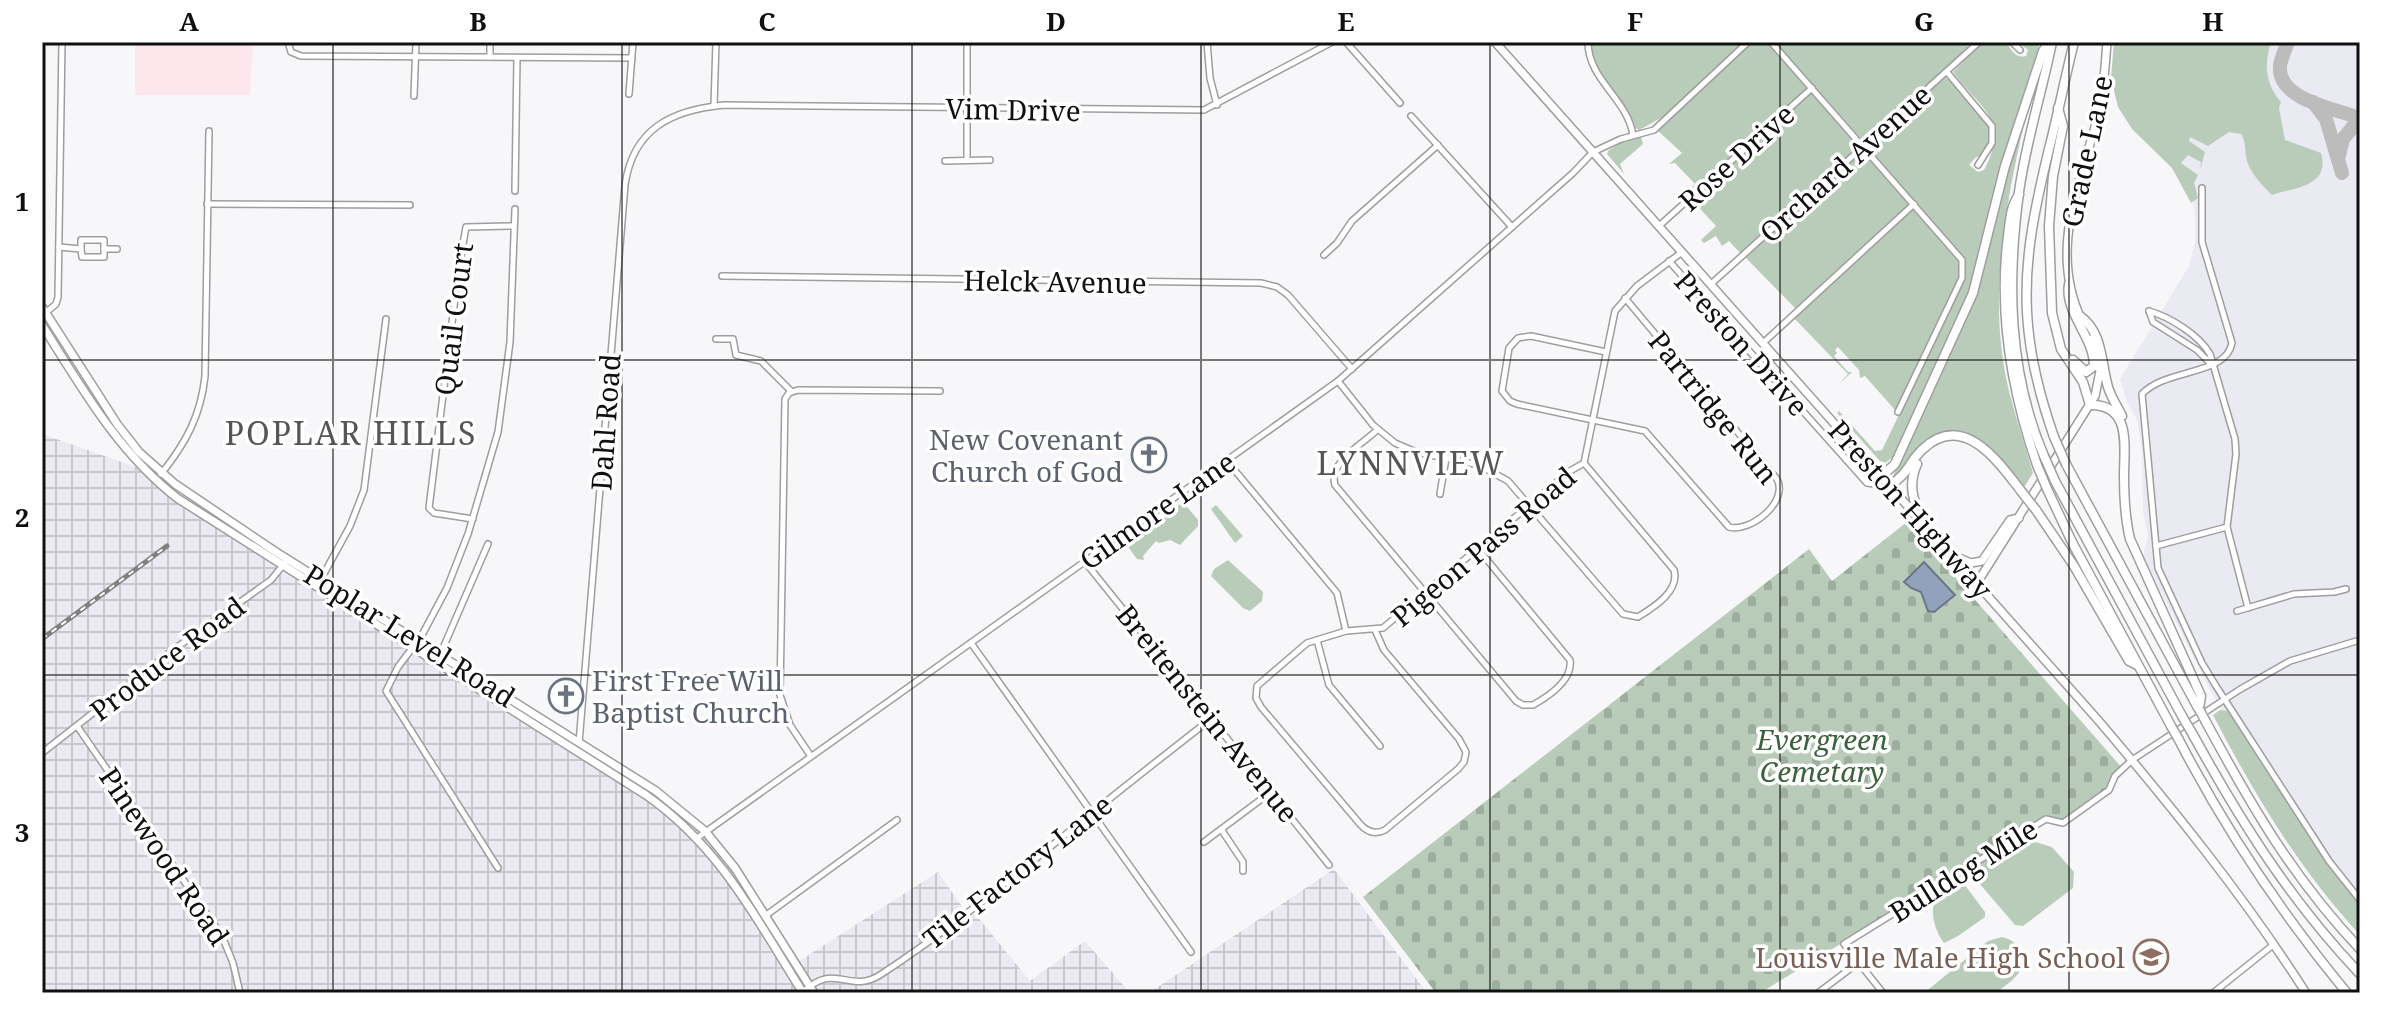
<svg xmlns="http://www.w3.org/2000/svg" width="2402" height="1035" font-family="'Noto Serif',serif">
<style>
.industrial{fill:url(#industrial-grid)}
.education{fill:#fde7ed}
.built{fill:#eaeaf2}
.grass{fill:#b9ccb9}
.cemetery{fill:url(#cemetery-stones)}
.park{fill:url(#park-tufts)}
.water{fill:#92a2bc;stroke:#6b7688;stroke-width:2}
.lines{fill:none;stroke-linecap:round;stroke-linejoin:round}
.taxiway{stroke:#bcbcbd;stroke-width:14}
.minor-casing{stroke:#9e9e9f;stroke-width:8}
.major-casing{stroke:#9e9e9f;stroke-width:10}
.highway-casing{stroke:#9e9e9f;stroke-width:11}
.minor{stroke:#fff;stroke-width:5}
.major{stroke:#fff;stroke-width:7}
.highway{stroke:#fff;stroke-width:8}
.rail-casing{stroke:#808081;stroke-width:5}
.rail{stroke:#fff;stroke-width:2;stroke-dasharray:6;stroke-linecap:butt}
.highway-bridge-casing{stroke:#9e9e9f;stroke-width:11;stroke-linecap:butt}
.highway-bridge{stroke:#fff;stroke-width:8}
.grid{fill:none;stroke:#101010;stroke-width:2;stroke-opacity:0.55}
.labels{text-anchor:middle;dominant-baseline:central;stroke-width:7;stroke-linejoin:round;paint-order:stroke}
.street-label{font-size:28px;fill:#101010;stroke:#fff}
.worship-label{font-size:28px;fill:#5b616d;stroke:#fff;text-anchor:end}
.park-label{font-size:28px;font-style:italic;fill:#3c613d;stroke:#fff}
.education-label{font-size:28px;fill:#785e54;stroke:#fff;text-anchor:end}
.quarter-label{font-size:32px;letter-spacing:2px;fill:#565657;stroke:#fff}
.neatline{fill:none;stroke:#101010;stroke-width:3}
.grid-label{font-size:26px;text-anchor:middle;font-weight:bold;fill:#101010}
</style>
<defs>
<pattern id="industrial-grid" width="8" height="8" patternUnits="userSpaceOnUse" patternTransform="scale(2)"><rect width="8" height="8" fill="#eaeaf2"/><path d="M0 4h8M4 0v8" fill="none" stroke="#c8c8ce"/></pattern>
<pattern id="cemetery-stones" width="16" height="16" patternUnits="userSpaceOnUse" patternTransform="scale(2)"><rect width="16" height="16" fill="#b9ccb9"/><path d="M2 7V4a2 2 0 0 1 4 0v3zM10 15v-3a2 2 0 0 1 4 0v3z" fill="#9eae9e"/></pattern>
<pattern id="park-tufts" width="24" height="20" patternUnits="userSpaceOnUse" patternTransform="scale(2)"><rect width="24" height="20" fill="#b9ccb9"/><path d="M3 7l-1-3M5 7V3M7 7l1-3M15 17l-1-3M17 17v-4M19 17l1-3" fill="none" stroke="#9eae9e"/></pattern>
</defs>
<rect width="100%" height="100%" fill="#f7f7f9"/>
<g class="industrial">
<polygon points="42,434 156,474 188,500 287,564 386,625 419,640 677,806 735,868 796,963 938,872 965,911 976,915 1030,981 1085,941 1130,993 42,993"/>
<polygon points="1334,869 1427,993 1149,993"/>
</g>
<polygon class="education" points="135,42 253,42 250,95 135,95"/>
<polygon class="built" points="2120,42 2360,42 2360,917 2303,843 2212,694 2143,556 2148,536 2143,512 2142,447 2137,420 2127,402 2120,379 2189,266 2195,242 2195,217 2192,194"/>
<g class="grass">
<path d="M1590,42H1745L1663,117L1639,130L1634,127C1623,96 1594,77 1590,42Z"/>
<polygon points="1752,42 1769,42 1807,86 1807,91 1696,190 1692,187 1695,184 1675,163 1669,164 1682,153 1656,129"/>
<polygon points="1774,42 1964,42 1970,48 1864,142"/>
<path d="M1983,42H2006C2012,50 2015,59 2026,56L2028,50L2018,42H2040L1998,179L1974,281L1893,457L1885,463L1880,461L1837,413L1839,411L1875,451L1882,450L1961,286C1968,269 1967,263 1956,249L1868,148L1943,78H1947C1960,91 1986,110 1990,129C1992,138 1988,147 1985,155L1976,157L1969,165L1978,172L1984,170C2011,119 1981,110 1953,72Z"/>
<path d="M2114,42H2271C2264,64 2265,84 2281,102L2279,108L2285,140L2321,153C2330,186 2297,187 2272,195C2263,186 2251,174 2247,161C2244,150 2247,143 2241,134L2229,132L2208,146L2190,137L2189,141L2205,152L2200,170L2201,162L2188,155L2181,163L2198,175L2194,183L2198,198L2191,203L2172,168L2132,129L2118,107L2111,78Z"/>
<polygon points="1810,94 1814,94 1857,144 1857,149 1741,254 1729,241 1722,246 1716,236 1704,243 1701,240 1716,226 1692,200"/>
<path d="M2022,119H2025C2005,208 1987,300 2009,391C2016,418 2025,446 2033,473L2023,489C1998,455 1963,403 1918,448C1909,458 1907,471 1895,478L1893,476L1974,297Z"/>
<polygon points="1641,137 1643,144 1620,164 1624,174 1607,154 1608,151 1622,142"/>
<polygon points="1864,150 1907,199 1907,207 1796,309 1745,257"/>
<polygon points="1912,209 1961,262 1961,277 1893,416 1895,410 1865,376 1860,378 1859,370 1838,347 1835,350 1837,353 1834,356 1848,372 1852,372 1839,384 1848,374 1793,317"/>
<polygon points="1183,502 1198,520 1198,526 1180,545 1170,540 1159,543 1156,541 1143,556 1144,560 1137,559 1126,544"/>
<polygon points="1228,560 1263,592 1262,601 1250,611 1243,608 1211,576 1214,569"/>
<path d="M2220,710L2228,711L2234,719L2328,862L2360,905V935C2299,869 2254,794 2213,715Z"/>
<polygon points="2019,837 2052,847 2074,872 2073,888 2023,926 2015,925 1967,869"/>
<path d="M1961,880L1985,912V917L1958,936L1944,943C1935,931 1927,907 1939,894C1944,888 1954,884 1961,880Z"/>
<path d="M2002,937C2021,941 2031,961 2016,976C2010,983 2002,988 1995,993H1924L1988,941Z"/>
</g>
<polygon class="cemetery" points="1907,522 2123,769 2115,776 2109,790 2063,823 2046,819 1760,993 1436,993 1363,897 1809,549 1832,581"/>
<polygon class="park" points="1216,505 1243,536 1235,543 1211,509"/>
<polygon class="water" points="1924,562 1955,595 1934,612 1928,611 1921,592 1911,588 1904,582"/>
<g class="lines">
<g class="taxiway">
<path d="M2288,42C2285,50 2281,58 2280,66C2277,100 2336,109 2360,118"/>
<polyline points="2313,102 2326,119 2342,173"/>
<polyline points="2338,159 2343,139 2360,118"/>
</g>
<g class="minor-casing">
<g id="minor">
<polyline points="288,42 291,52 301,56 632,58"/>
<polyline points="1207,42 1210,78 1217,105"/>
<polyline points="1346,42 1400,103"/>
<path d="M1588,42C1588,80 1627,98 1633,135"/>
<polyline points="1771,42 1962,260 1962,278 1898,412"/>
<polyline points="2012,42 2020,50"/>
<polyline points="490,57 490,42"/>
<polyline points="1947,72 1992,126 1992,143 1978,165"/>
<polyline points="629,94 633,42"/>
<polyline points="414,96 416,42"/>
<polyline points="714,106 716,42"/>
<polyline points="1411,116 1512,227"/>
<polyline points="967,160 967,42"/>
<polyline points="945,161 990,160"/>
<path d="M2202,188V242L2232,343C2226,376 2166,368 2142,394L2158,568L2202,663L2216,686L2329,861L2360,900"/>
<polyline points="515,191 517,58"/>
<polyline points="207,204 410,205"/>
<polyline points="1659,226 1812,88"/>
<polyline points="59,247 81,249 81,240 104,240 104,249"/>
<polyline points="81,249 82,257 104,257 104,249"/>
<polyline points="104,249 117,249"/>
<polyline points="1324,255 1337,243 1352,221 1438,145"/>
<polyline points="1669,261 1867,483 1874,484 1881,477"/>
<polyline points="722,276 1261,283 1277,287 1288,295 1352,369"/>
<polyline points="1711,284 1979,42"/>
<path d="M2149,311C2170,317 2199,335 2210,354L2235,439L2236,454L2227,527L2248,608"/>
<polyline points="2149,311 2153,322 2197,350 2211,364"/>
<polyline points="42,316 56,304 58,297 62,42"/>
<polyline points="716,339 733,339 736,355 761,361 791,391"/>
<polyline points="1763,343 1914,204"/>
<path d="M1606,352L1531,336L1518,338L1509,348L1502,391L1510,401L1517,404L1645,431L1729,527C1750,533 1789,502 1777,479L1625,298"/>
<path d="M1338,381L1373,425L1395,443L1416,452L1479,465L1508,481L1623,614L1638,617C1654,607 1680,591 1674,570L1584,463"/>
<path d="M1377,430C1363,444 1328,462 1335,485L1516,701L1523,705H1533C1549,696 1573,680 1570,660L1478,549"/>
<polyline points="1227,461 1337,593 1346,631"/>
<path d="M161,474C186,443 201,415 205,376L209,131"/>
<polyline points="1440,494 1446,458"/>
<polyline points="473,519 434,513 429,508 459,266 466,227 513,226"/>
<polyline points="2156,546 2227,527"/>
<polyline points="1085,562 1329,865"/>
<polyline points="321,579 350,526 364,490 386,319"/>
<polyline points="2237,611 2294,594 2334,592 2346,589"/>
<path d="M1375,630L1384,650L1459,739L1466,752L1464,762L1458,769L1385,830C1375,835 1367,832 1360,824L1261,707L1256,698L1257,686L1307,643L1346,631L1383,628L1570,471L1584,463L1615,311L1637,286L1682,252"/>
<polyline points="1317,640 1329,685 1380,746"/>
<polyline points="971,643 1191,952"/>
<polyline points="440,655 488,544"/>
<polyline points="77,726 222,936 233,963 240,993"/>
<path d="M579,743L625,185C633,129 671,110 724,105L1204,110L1332,42"/>
<polyline points="42,753 173,650 271,580 288,559"/>
<polyline points="810,755 790,725 780,695 785,399 789,393 798,390 940,391"/>
<polyline points="1221,829 1243,862 1243,871"/>
<polyline points="697,838 1338,381 1573,173 1593,152 1621,139 1654,130 1748,42"/>
<polyline points="1204,842 1271,792"/>
<polyline points="498,868 386,691 398,667 422,635 447,588 468,534 498,432 510,342 515,209"/>
<polyline points="765,916 897,820"/>
<path d="M802,993C836,960 848,995 880,975C957,925 1026,866 1097,809C1135,778 1174,748 1212,718"/>
<polyline points="1818,993 1859,962"/>
<polyline points="1883,993 1844,944 2046,819 2063,823 2109,790 2115,776 2132,760 2239,690 2290,661 2360,640"/>
<polyline points="2213,993 2273,945"/>
</g>
</g>
<g class="major-casing">
<g id="major">
<path d="M1495,42L2098,720C2172,807 2244,896 2306,993"/>
<polyline points="42,307 117,424 139,452 175,484 276,552 656,791 705,831 735,868 814,993"/>
<path d="M2082,321C2048,250 2080,185 2098,116C2104,92 2105,66 2107,42"/>
<path d="M42,325C82,388 117,451 177,498L646,795C720,847 756,918 803,993"/>
<polyline points="1957,557 1971,563 1982,561 2010,520 2019,518"/>
<polyline points="1977,583 2095,396 2100,371 2091,339"/>
</g>
</g>
<g class="highway-casing">
<g id="highway">
<path d="M2058,108L2063,126L2053,176L2049,226L2052,313L2061,349L2083,382L2090,405C2132,404 2124,447 2124,476C2124,497 2125,518 2130,539L2201,696L2199,709"/>
<path d="M2019,195C2010,207 2010,222 2008,236C1998,314 2012,392 2037,465"/>
<path d="M2069,284C2064,313 2094,336 2094,366L2086,372L2073,360"/>
<path d="M2080,316C2103,332 2101,363 2108,387C2111,397 2117,406 2122,416"/>
<path d="M2054,437C2040,397 2029,354 2027,312C2024,256 2036,203 2049,149C2058,114 2065,78 2074,42"/>
<path d="M2044,456C2008,372 2007,281 2019,192C2026,141 2042,92 2052,42"/>
<path d="M1917,464C1907,486 1914,502 1923,523"/>
<polyline points="2066,464 2198,708"/>
<polyline points="1882,476 1895,464 1973,293 2005,166 2043,51 2049,42"/>
<polyline points="2055,481 2182,716"/>
<path d="M1890,485C1910,473 1908,462 1923,449C1963,411 1998,461 2021,491"/>
<polyline points="2048,491 2072,542 2171,726"/>
<polyline points="2036,510 2074,566 2129,661 2137,665"/>
<path d="M2206,722C2252,807 2293,878 2360,949"/>
<path d="M2192,733C2241,822 2290,900 2360,974"/>
<path d="M2179,740C2226,831 2282,914 2347,993"/>
</g>
</g>
<use href="#minor" class="minor"/>
<use href="#major" class="major"/>
<use href="#highway" class="highway"/>
<g class="rail-casing">
<polyline id="rail" points="42,639 167,546"/>
</g>
<use href="#rail" class="rail"/>
<g class="highway-bridge-casing">
<g id="highway-bridge">
<polyline points="2054,437 2066,464"/>
<polyline points="2044,456 2055,481"/>
<polyline points="2037,465 2048,491"/>
<polyline points="2021,491 2036,510"/>
<polyline points="2199,709 2206,722"/>
<polyline points="2182,716 2192,733"/>
<polyline points="2171,726 2179,740"/>
</g>
</g>
<use href="#highway-bridge" class="highway-bridge"/>
</g>
<path class="grid" d="M333,42V993M622,42V993M912,42V993M1201,42V993M1490,42V993M1780,42V993M2069,42V993M42,360H2360M42,675H2360"/>
<defs>
<g id="church-ring" transform="scale(1.8)"><circle r="9.5" fill="#fff" stroke="#6b7280" stroke-width="1.5"/><path d="M-1.2-6h2.4v3.5h3.3v2.4h-3.3V6h-2.4V-.1h-3.3v-2.4h3.3Z" fill="#6b7280"/></g>
<g id="school-ring" transform="scale(1.8)"><circle r="9.5" fill="#fff" stroke="#8d6e63" stroke-width="1.5"/><path d="M0-5L7-2L0 1L-7-2ZM-4 1L0 2.5L4 1V4Q0 6-4 4Z" fill="#8d6e63"/></g>
</defs>
<g fill-rule="evenodd">
<use href="#church-ring" x="1149" y="455"/>
<use href="#church-ring" x="566" y="696"/>
<use href="#school-ring" x="2151" y="957"/>
</g>
<g class="labels">
<g class="street-label">
<text transform="translate(1013 109) rotate(1)">Vim Drive</text>
<text transform="translate(2086 151) rotate(-78)">Grade Lane</text>
<text transform="translate(1736 157) rotate(-42)">Rose Drive</text>
<text transform="translate(1845 163) rotate(-42)">Orchard Avenue</text>
<text transform="translate(1055 281) rotate(1)">Helck Avenue</text>
<text transform="translate(453 319) rotate(-83)">Quail Court</text>
<text transform="translate(1742 343) rotate(48)">Preston Drive</text>
<text transform="translate(1714 407) rotate(51)">Partridge Run</text>
<text transform="translate(605 422) rotate(-86)">Dahl Road</text>
<text transform="translate(1911 509) rotate(48)">Preston Highway</text>
<text transform="translate(1157 510) rotate(-35)">Gilmore Lane</text>
<text transform="translate(1483 546) rotate(-40)">Pigeon Pass Road</text>
<text transform="translate(410 635) rotate(32)">Poplar Level Road</text>
<text transform="translate(167 658) rotate(-37)">Produce Road</text>
<text transform="translate(1208 713) rotate(51)">Breitenstein Avenue</text>
<text transform="translate(165 856) rotate(56)">Pinewood Road</text>
<text transform="translate(1963 870) rotate(-32)">Bulldog Mile</text>
<text transform="translate(1017 871) rotate(-38)">Tile Factory Lane</text>
</g>
<g class="worship-label">
<text x="1123" y="439">New Covenant<tspan x="1123" dy="32">Church of God</tspan></text>
<text x="592" y="680" text-anchor="start">First Free Will<tspan x="592" dy="32">Baptist Church</tspan></text>
</g>
<g class="park-label">
<text x="1822" y="739">Evergreen<tspan x="1822" dy="32">Cemetary</tspan></text>
</g>
<g class="education-label">
<text x="2125" y="957">Louisville Male High School</text>
</g>
<g class="quarter-label">
<text x="351" y="432">POPLAR HILLS</text>
<text x="1411" y="462">LYNNVIEW</text>
</g>
</g>
<rect width="2402" height="1035" fill="none" stroke="#ffffff" stroke-width="88"/>
<rect x="44" y="44" width="2314" height="947" class="neatline"/>
<g class="grid-label">
<text x="189" y="31">A</text>
<text x="478" y="31">B</text>
<text x="767" y="31">C</text>
<text x="1056" y="31">D</text>
<text x="1346" y="31">E</text>
<text x="1635" y="31">F</text>
<text x="1924" y="31">G</text>
<text x="2213" y="31">H</text>
<text x="22" y="211">1</text>
<text x="22" y="527">2</text>
<text x="22" y="842">3</text>
</g>
</svg>
